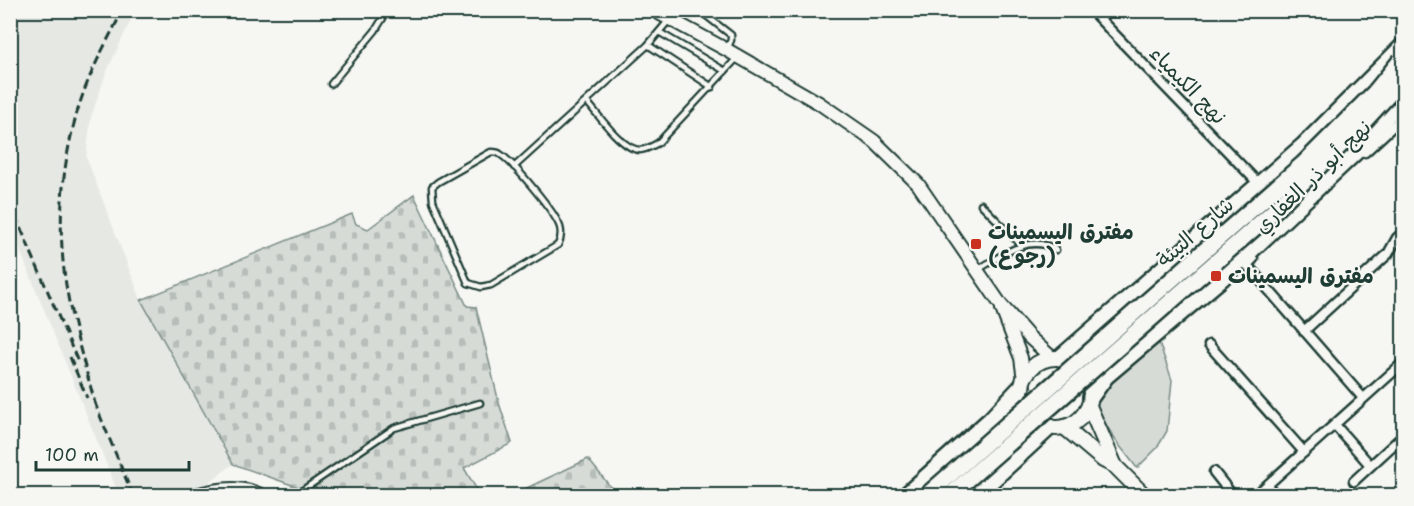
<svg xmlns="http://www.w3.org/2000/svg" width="1414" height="506" font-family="'Shantell Sans','Playpen Sans Arabic',sans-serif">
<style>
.built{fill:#e6e8e4}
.grass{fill:#d6dbd6;stroke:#7a8c85;stroke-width:1.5}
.cemetery{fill:url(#cemetery-stones);stroke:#7a8c85;stroke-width:1.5}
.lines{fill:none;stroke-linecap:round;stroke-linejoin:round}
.lane-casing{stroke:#1f3d34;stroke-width:9}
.street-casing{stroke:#1f3d34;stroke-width:13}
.secondary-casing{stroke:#1f3d34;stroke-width:16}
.primary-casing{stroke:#1f3d34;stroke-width:18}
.highway-casing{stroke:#1f3d34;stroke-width:20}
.lane{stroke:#f6f6f2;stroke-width:4.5}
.street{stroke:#f6f6f2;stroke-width:8}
.secondary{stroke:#f6f6f2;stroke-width:12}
.primary{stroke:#f6f6f2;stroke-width:14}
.highway{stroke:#f6f6f2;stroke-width:15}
.rail{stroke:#1f3d34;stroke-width:3;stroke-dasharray:9 4.5;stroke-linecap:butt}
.highway-bridge-casing{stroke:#1f3d34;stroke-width:20;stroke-linecap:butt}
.highway-bridge{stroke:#f6f6f2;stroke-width:15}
.poi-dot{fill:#c8321e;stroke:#f6f6f2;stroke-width:2}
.labels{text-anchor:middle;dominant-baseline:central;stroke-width:4.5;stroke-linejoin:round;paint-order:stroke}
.street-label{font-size:21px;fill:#1f3d34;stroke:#f6f6f2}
.poi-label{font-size:21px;font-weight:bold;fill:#1f3d34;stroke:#f6f6f2;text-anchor:start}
</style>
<defs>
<pattern id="cemetery-stones" width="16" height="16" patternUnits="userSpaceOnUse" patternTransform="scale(1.5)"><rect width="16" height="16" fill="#d6dbd6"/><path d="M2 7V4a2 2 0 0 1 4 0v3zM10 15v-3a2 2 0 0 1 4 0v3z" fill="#b7bdb8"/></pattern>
</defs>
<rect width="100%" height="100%" fill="#f6f6f2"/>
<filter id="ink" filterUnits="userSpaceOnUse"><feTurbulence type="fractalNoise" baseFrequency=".0167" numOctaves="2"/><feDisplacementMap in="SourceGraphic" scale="12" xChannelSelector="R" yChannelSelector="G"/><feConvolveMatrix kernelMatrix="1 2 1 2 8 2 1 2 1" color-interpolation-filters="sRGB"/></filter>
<g filter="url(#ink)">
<polygon class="built" points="11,11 135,11 106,73 91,117 86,157 141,300 233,464 192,495 119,495 11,228"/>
<polygon class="grass" points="1155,331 1172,380 1167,431 1157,448 1137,468 1116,441 1097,410 1097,393"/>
<g class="cemetery">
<polygon points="414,195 467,306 476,307 499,403 512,443 464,468 480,495 308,495 303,489 233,464 141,300 352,214 356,224 368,229"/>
<polygon points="588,459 617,495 512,495"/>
</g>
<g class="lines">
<g class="lane-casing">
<g id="lane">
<polyline points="699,10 731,35 731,40 728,47"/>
<polyline points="659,32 725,71"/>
<polyline points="648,45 712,87"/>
<polyline points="331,84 375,31 388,10"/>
<path d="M587,102C598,114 622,150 640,150C646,150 652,146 658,143L738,57"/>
<path d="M491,152C495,152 498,152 500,154C514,163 555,212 560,227C562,234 561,239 558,245L491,285L481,287L468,283L433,201L432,187L438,182Z"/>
<polyline points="514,167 648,45 669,20"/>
<polyline points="981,204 1022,246"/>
<path d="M979,269C1002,255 1030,233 1056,250"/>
<polyline points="294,496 394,428 480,403"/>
</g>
</g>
<g class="street-casing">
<g id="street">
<polyline points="1091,10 1259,184"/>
<polyline points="1365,152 1404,116"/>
<polyline points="1253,259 1247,265 1363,398"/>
<polyline points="1304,331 1388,254 1397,238 1404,232"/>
<polyline points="1209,345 1304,452"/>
<polyline points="1335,425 1370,465"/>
<polyline points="1214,472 1233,496"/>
<polyline points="1354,481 1404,435"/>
<polyline points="1255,496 1404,362"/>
</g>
</g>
<g class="secondary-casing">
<g id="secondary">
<polyline points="653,10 727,50 819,103 874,141 918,184 1001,305 1029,337 1052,358"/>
<polyline points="1002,309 1021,358 1024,380"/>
<path d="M192,496C212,490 242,484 262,496"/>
</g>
</g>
<g class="primary-casing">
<g id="primary">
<circle cx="1056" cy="393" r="35"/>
<polyline points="1089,406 1115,466"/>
<polyline points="1064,427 1103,460 1115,466 1145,496"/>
</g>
</g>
<g class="highway-casing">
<g id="highway">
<polyline points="1060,358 1303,146 1404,45"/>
<polyline points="1091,397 1106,376 1222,278 1361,147 1404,96"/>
<polyline points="905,496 991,419 1022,386"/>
<polyline points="975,496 1050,427"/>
</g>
</g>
<use href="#lane" class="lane"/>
<use href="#street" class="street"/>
<use href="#secondary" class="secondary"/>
<use href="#primary" class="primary"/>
<use href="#highway" class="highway"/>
<g class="rail">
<polyline points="10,203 78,362"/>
<polyline points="70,357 87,398"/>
<polyline points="94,401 133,496"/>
<path d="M96,407C85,365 71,322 65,278C57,221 62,161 79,106C89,73 107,41 123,10"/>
</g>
<g class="highway-bridge-casing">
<g id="highway-bridge">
<polyline points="926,496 1303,164 1375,92 1401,60"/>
<polyline points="949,496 1276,209 1358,128 1404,78"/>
</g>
</g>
<use href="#highway-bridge" class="highway-bridge"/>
</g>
</g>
<g class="poi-dot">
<rect x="970" y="238" width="12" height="12" rx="3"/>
<rect x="1210" y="270" width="12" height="12" rx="3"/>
</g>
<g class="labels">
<g class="street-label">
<text transform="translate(1188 85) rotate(46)">نهج الكيمياء</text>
<text transform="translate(1313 177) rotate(-44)">نهج أبو ذر الغفاري</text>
<text transform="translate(1195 232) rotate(-41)">شارع البيئة</text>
</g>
<g class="poi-label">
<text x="988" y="232">مفترق اليسمينات<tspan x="988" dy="24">(رجوع)</tspan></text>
<text x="1228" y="276">مفترق اليسمينات</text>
</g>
</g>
<rect width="1414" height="506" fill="none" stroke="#f6f6f2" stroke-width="36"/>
<rect x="18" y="18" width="1378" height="470" fill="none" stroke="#1f3d34" stroke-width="2" filter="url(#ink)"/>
<path d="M36 461v9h153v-9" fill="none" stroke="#1f3d34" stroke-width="3"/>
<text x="45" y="461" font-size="18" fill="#1f3d34" stroke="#f6f6f2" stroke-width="4.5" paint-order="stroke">100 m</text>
</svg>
